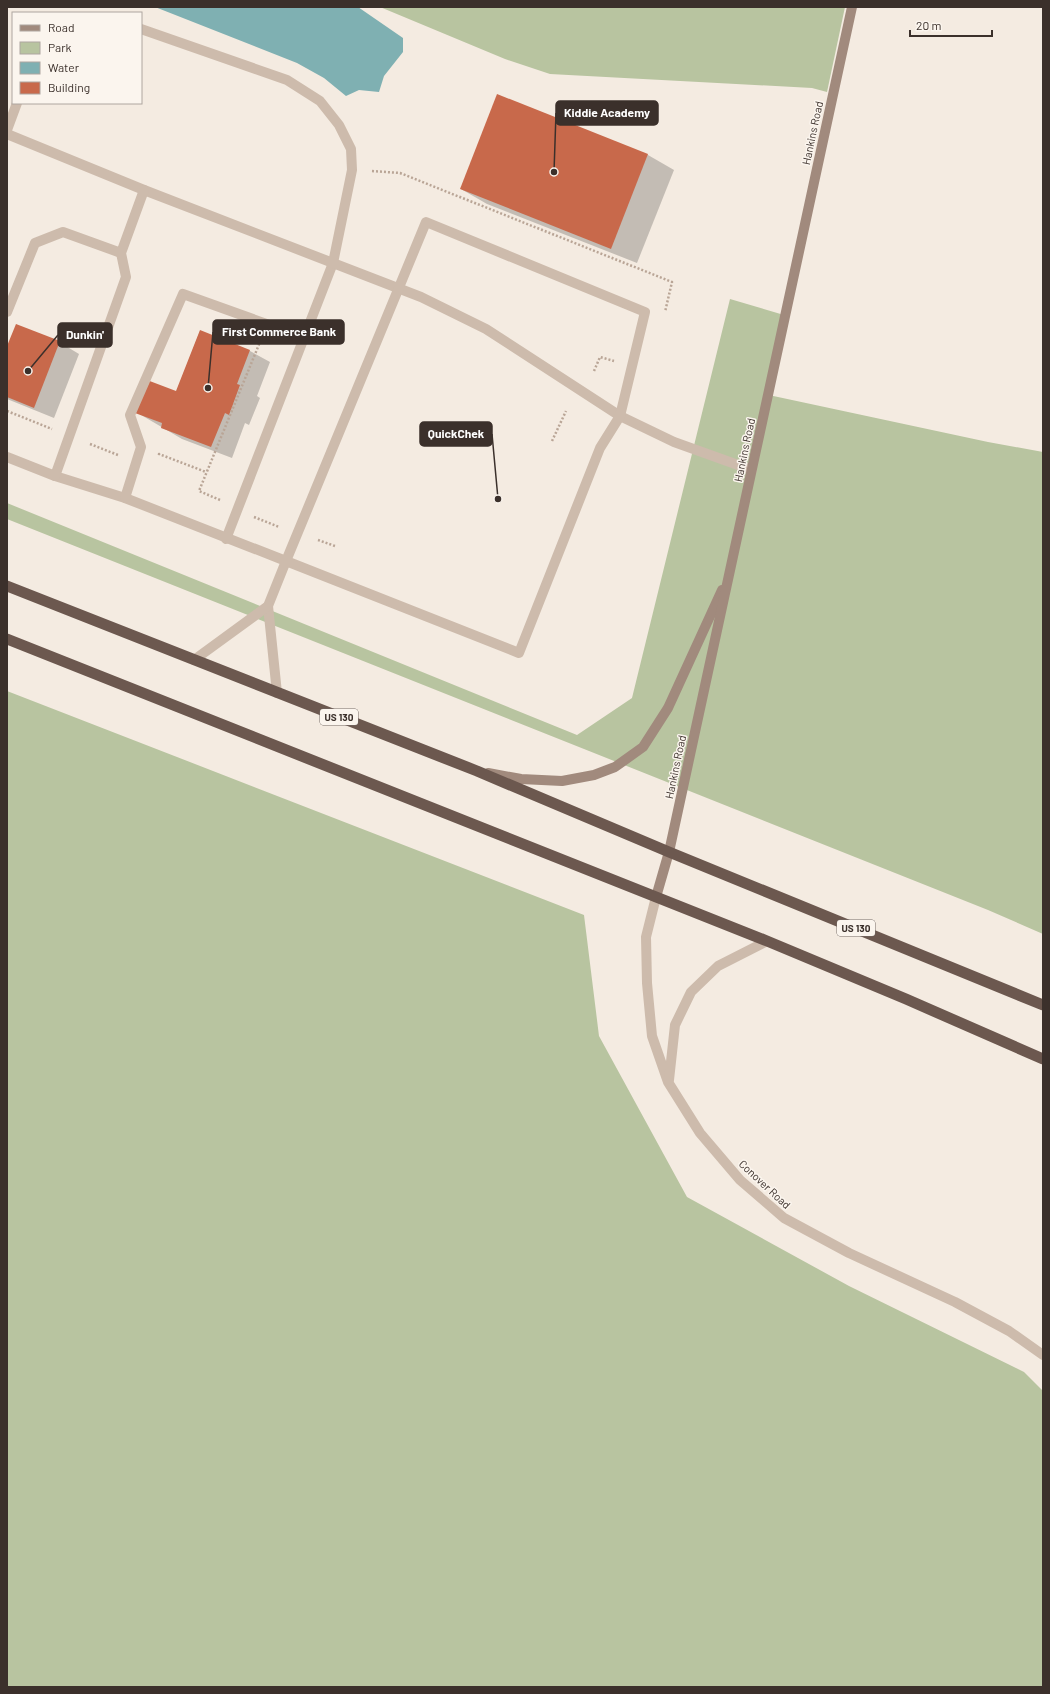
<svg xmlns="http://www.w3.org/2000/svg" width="1050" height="1694" font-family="Barlow,sans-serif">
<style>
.green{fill:#b8c4a0}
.water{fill:#7fb0b2}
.shadow{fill:#0003}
.building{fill:#c8694b}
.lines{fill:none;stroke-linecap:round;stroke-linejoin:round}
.path{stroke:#b9a596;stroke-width:2.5;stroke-dasharray:2 2;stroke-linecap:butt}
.service{stroke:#cdbbac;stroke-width:10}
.tertiary{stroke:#cdbbac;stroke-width:10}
.secondary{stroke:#a18a7d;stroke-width:10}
.trunk{stroke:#6c584f;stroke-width:11}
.labels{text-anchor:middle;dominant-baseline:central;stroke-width:3;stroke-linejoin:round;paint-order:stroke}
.shield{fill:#fbf5ee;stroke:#756b66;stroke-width:1}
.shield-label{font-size:10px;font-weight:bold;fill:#3b302b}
.street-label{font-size:11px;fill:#3b302b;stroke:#fbf5ee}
.leader{fill:none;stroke:#3b302b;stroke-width:1.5}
.callout-dot{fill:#3b302b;stroke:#fbf5ee;stroke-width:1.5}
.callout{fill:#3b302b;stroke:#3b302b;stroke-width:1.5}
.callout-label{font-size:12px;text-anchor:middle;font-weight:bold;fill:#fff}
</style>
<rect width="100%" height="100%" fill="#f4ebe1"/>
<g class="green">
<polygon points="380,7 845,7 827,92 812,88 550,74 505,59"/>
<polygon points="730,299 784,315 764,394 988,442 1043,452 1043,934 988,910 7,519 7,503 577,735 632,698"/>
<polygon points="7,691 584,915 599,1036 687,1197 849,1286 1024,1372 1043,1391 1043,1687 7,1687"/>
</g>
<polygon class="water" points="155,7 358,7 403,38 403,52 384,76 379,92 359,90 346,96 324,78 297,63"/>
<g class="shadow">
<polygon points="498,96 648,155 674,170 637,263 487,204 461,189"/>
<polygon points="200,331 250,351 270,362 257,396 260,398 249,425 245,423 232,458 182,439 136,412 176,393"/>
<polygon points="59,342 79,354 54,418 7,399 7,348"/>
</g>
<g class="building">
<polygon points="497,94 648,154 611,249 460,189"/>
<polygon points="16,324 60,341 34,408 7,397 7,346"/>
<polygon points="200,330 250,350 237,384 240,385 229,415 225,413 211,447 161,428 162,423 135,413 147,380 176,391"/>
</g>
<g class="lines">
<g class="path">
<polyline points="372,171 400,173 672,282 665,312"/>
<polyline points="594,371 600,357 614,361"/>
<polyline points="7,411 52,429"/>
<polyline points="552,441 566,411"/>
<polyline points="90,444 118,455"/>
<polyline points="159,455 159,454 206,472"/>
<polyline points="220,500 199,491 260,342"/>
<polyline points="254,517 279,527"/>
<polyline points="318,540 335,546"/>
</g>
<g class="service">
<polyline points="141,29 287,80 320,101 339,125 351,149 352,170 333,263 226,539"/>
<polyline points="7,130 17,103"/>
<polyline points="7,134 144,190 421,297 486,329 620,416 674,442 752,470"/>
<polyline points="7,312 35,243 63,232 121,253"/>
<polyline points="7,457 55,476 125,498 286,561 426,222 645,312 620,416 600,448 519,653 286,561 268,606 277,693"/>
<polyline points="55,476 126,277 121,253 144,190"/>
<polyline points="125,498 141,447 130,415 183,294 303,337"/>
<polyline points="194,660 268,606"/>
</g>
<g class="tertiary">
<polyline points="656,897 646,937 647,983 652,1036 668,1082 700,1133 740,1180 784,1218 849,1253 955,1302 1009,1331 1043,1355"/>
<polyline points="669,1080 675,1025 691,992 718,966 767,941"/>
</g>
<g class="secondary">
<polyline points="488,773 521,779 562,781 594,775 615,767 643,747 668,708 722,590"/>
<polyline points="656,897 669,852 852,7"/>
</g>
<g class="trunk">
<polyline points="7,586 477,771 669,852 1043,1005"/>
<polyline points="7,639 767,941 906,999 1043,1059"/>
</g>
</g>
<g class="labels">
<g class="shield">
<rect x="320" y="709" width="38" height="16" rx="3"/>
<rect x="837" y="920" width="38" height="16" rx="3"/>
</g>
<g class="shield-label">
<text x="339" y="717">US 130</text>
<text x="856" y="928">US 130</text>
</g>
<g class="street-label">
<text transform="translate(812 133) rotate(-78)">Hankins Road</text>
<text transform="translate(744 450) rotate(-78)">Hankins Road</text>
<text transform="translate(675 767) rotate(-78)">Hankins Road</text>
<text transform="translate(765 1184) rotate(43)">Conover Road</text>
</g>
</g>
<path class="leader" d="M554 172L556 113M208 388L213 332M28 371L58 335M498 499L492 434"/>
<g class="callout-dot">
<circle cx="554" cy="172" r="4"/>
<circle cx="208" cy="388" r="4"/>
<circle cx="28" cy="371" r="4"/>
<circle cx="498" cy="499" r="4"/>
</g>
<g class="callout">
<rect x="556" y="101" width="102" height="24" rx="4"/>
<rect x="213" y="320" width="131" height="24" rx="4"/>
<rect x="58" y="323" width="54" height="24" rx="4"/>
<rect x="420" y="422" width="72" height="24" rx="4"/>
</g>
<g class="callout-label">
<text x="607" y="117">Kiddie Academy</text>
<text x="279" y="336">First Commerce Bank</text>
<text x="85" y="339">Dunkin'</text>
<text x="456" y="438">QuickChek</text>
</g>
<rect width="1050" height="1694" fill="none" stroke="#3b302b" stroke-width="16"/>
<rect x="12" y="12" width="130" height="92" fill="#fbf5ee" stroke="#aea6a0"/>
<rect x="20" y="25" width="20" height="6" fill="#a18a7d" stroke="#aea6a0"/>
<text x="48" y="32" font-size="12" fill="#3b302b">Road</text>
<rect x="20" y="42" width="20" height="12" fill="#b8c4a0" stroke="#aea6a0"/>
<text x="48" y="52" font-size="12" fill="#3b302b">Park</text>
<rect x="20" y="62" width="20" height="12" fill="#7fb0b2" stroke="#aea6a0"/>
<text x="48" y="72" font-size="12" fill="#3b302b">Water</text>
<rect x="20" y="82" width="20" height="12" fill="#c8694b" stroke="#aea6a0"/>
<text x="48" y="92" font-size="12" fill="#3b302b">Building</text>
<path d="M910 30v6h82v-6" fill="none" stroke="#3b302b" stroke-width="2"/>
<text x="916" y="30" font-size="12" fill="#3b302b" stroke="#fbf5ee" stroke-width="3" paint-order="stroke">20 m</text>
</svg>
